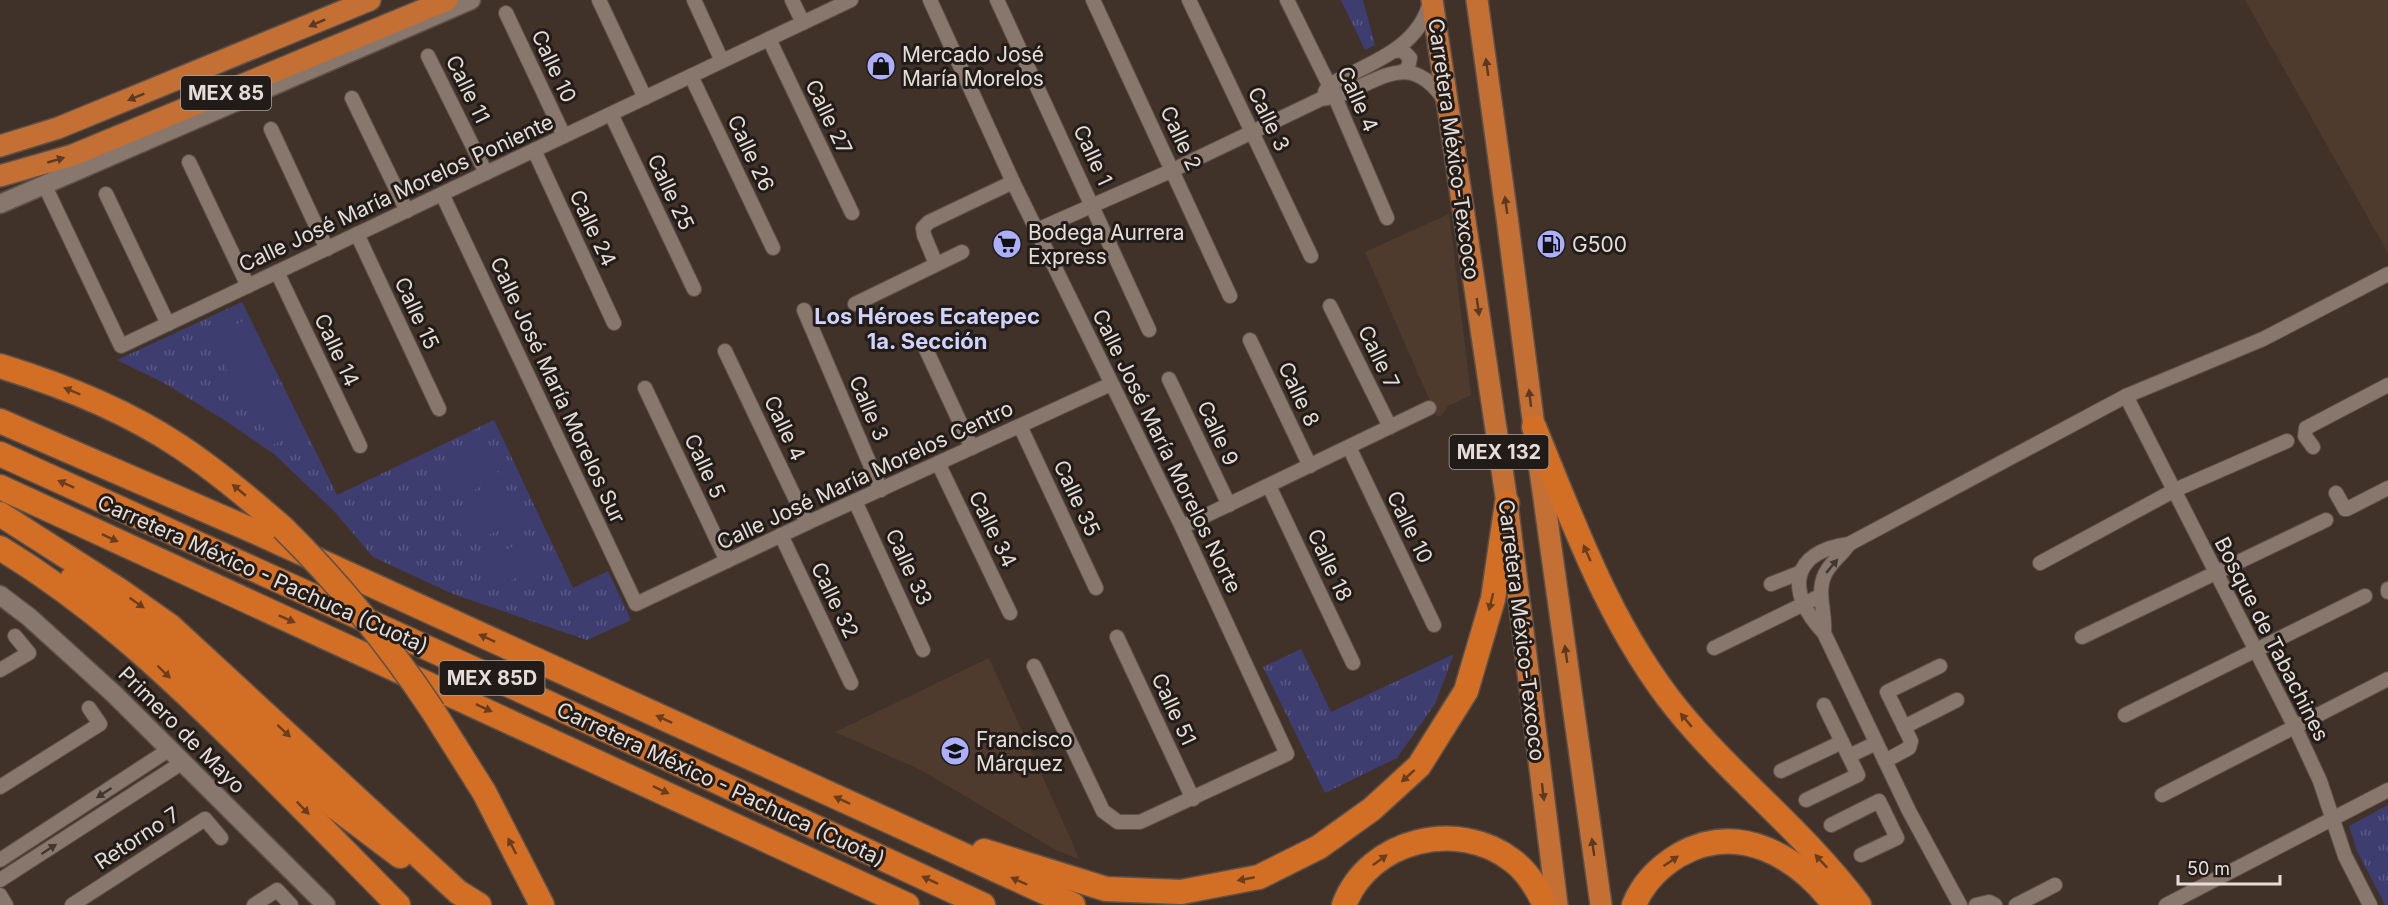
<svg xmlns="http://www.w3.org/2000/svg" width="2388" height="905" font-family="Inter,sans-serif">
<style>
.built{fill:#4f3b2e}
.park{fill:url(#park-tufts)}
.pitch{fill:#3d3d70}
.lines{fill:none;stroke-linecap:round;stroke-linejoin:round}
.minor-casing{stroke:#5d5149;stroke-width:16}
.secondary-casing{stroke:#5d5149;stroke-width:21}
.trunk-casing{stroke:#5d5149;stroke-width:24}
.motorway-casing{stroke:#5d5149;stroke-width:27}
.minor{stroke:#88776d;stroke-width:14}
.secondary{stroke:#88776d;stroke-width:18}
.trunk{stroke:#c47034;stroke-width:21}
.motorway{stroke:#d36f25;stroke-width:24}
.motorway-bridge-casing{stroke:#5d5149;stroke-width:27;stroke-linecap:butt}
.motorway-bridge{stroke:#d36f25;stroke-width:24}
.oneway{fill:#5b3922}
.oneway2{fill:#693d1d}
.oneway3{fill:#413732}
.labels{text-anchor:middle;dominant-baseline:central;stroke-width:6;stroke-linejoin:round;paint-order:stroke}
.shield{fill:#221c18;stroke:#aca39e;stroke-width:1.5}
.shield-label{font-size:20px;font-weight:bold;fill:#e7ddd8}
.poi-label{font-size:21px;fill:#e7ddd8;stroke:#221c18;text-anchor:start}
.street-label{font-size:21px;fill:#e7ddd8;stroke:#221c18}
.neighbourhood-label{font-size:22px;font-weight:bold;fill:#d0d3fe;stroke:#221c18}
</style>
<defs>
<pattern id="park-tufts" width="24" height="20" patternUnits="userSpaceOnUse" patternTransform="scale(1.5)"><rect width="24" height="20" fill="#3d3d70"/><path d="M3 7l-1-3M5 7V3M7 7l1-3M15 17l-1-3M17 17v-4M19 17l1-3" fill="none" stroke="#595984"/></pattern>
</defs>
<rect width="100%" height="100%" fill="#413229"/>
<g class="built">
<polygon points="2245,0 2388,0 2388,253"/>
<polygon points="1449,214 1471,395 1448,406 1442,415 1437,417 1365,252"/>
<polygon points="989,658 1072,842 1079,859 1056,850 921,770 835,732"/>
</g>
<g class="park">
<polygon points="1341,0 1363,0 1375,45 1365,50"/>
<polygon points="242,302 337,495 494,420 573,588 608,571 631,620 587,640 453,594 373,557 334,511 274,454 226,421 164,383 117,360"/>
<polygon points="1301,649 1331,712 1454,654 1435,704 1397,758 1325,793 1263,667"/>
<polygon points="2388,805 2388,905 2385,905 2357,851 2349,826"/>
</g>
<g class="pitch">
<polygon points="250,318 278,378 239,396 211,336"/>
<polygon points="280,383 302,431 272,445 250,397"/>
<polygon points="486,446 500,478 447,502 433,470"/>
<polygon points="506,492 519,521 466,545 453,516"/>
<polygon points="528,539 540,566 491,590 478,564"/>
</g>
<g class="lines">
<g class="minor-casing">
<g id="minor">
<polyline points="599,0 645,98"/>
<polyline points="694,0 722,61"/>
<polyline points="792,0 803,23"/>
<polyline points="930,0 1013,182 1182,527 1287,754 1140,822 1118,822 1103,811 1034,666"/>
<polyline points="997,0 1149,330"/>
<polyline points="1093,0 1230,296"/>
<polyline points="1189,0 1311,256"/>
<polyline points="1287,0 1335,97 1387,218"/>
<polyline points="506,13 564,136"/>
<polyline points="769,39 852,213"/>
<polyline points="1395,51 1402,50 1410,58 1408,68 1402,72"/>
<polyline points="428,56 486,173"/>
<polyline points="691,76 773,248"/>
<path d="M1325,92L1329,85C1367,64 1418,50 1430,2"/>
<polyline points="352,98 407,211"/>
<polyline points="611,114 694,289"/>
<polyline points="271,129 327,249"/>
<polyline points="534,150 614,323"/>
<polyline points="189,162 248,286"/>
<polyline points="44,184 121,346 851,0"/>
<polyline points="106,194 168,324"/>
<polyline points="442,194 636,604 807,523 1111,384"/>
<path d="M1037,230L1173,170L1321,99C1370,94 1405,40 1445,101"/>
<polyline points="357,234 439,409"/>
<polyline points="936,264 924,235 923,228 929,222 1013,182"/>
<polyline points="277,272 360,446"/>
<polyline points="855,304 962,252"/>
<polyline points="1330,306 1390,427"/>
<polyline points="804,310 881,490"/>
<polyline points="1250,340 1310,466"/>
<polyline points="923,343 972,448"/>
<polyline points="725,351 807,523"/>
<polyline points="1169,379 1229,505"/>
<polyline points="645,388 727,561"/>
<polyline points="2126,396 2295,727 2320,781 2345,856 2370,905"/>
<polyline points="1020,426 1096,588"/>
<polyline points="1349,447 1434,625"/>
<polyline points="2313,447 2305,436 2306,428 2388,385"/>
<polyline points="938,463 1010,613"/>
<polyline points="1269,486 1353,663"/>
<polyline points="2336,493 2345,509 2347,509 2388,488"/>
<polyline points="855,501 923,650"/>
<polyline points="1182,527 1429,408"/>
<polyline points="781,535 851,683"/>
<polyline points="2040,563 2175,490 2287,441"/>
<polyline points="1771,584 1799,573"/>
<polyline points="2388,589 2388,592"/>
<path d="M1824,633C1826,611 1814,589 1828,569C1834,560 1843,553 1849,544"/>
<polyline points="1117,637 1193,799"/>
<polyline points="2082,637 2326,520"/>
<polyline points="1714,648 1820,596"/>
<polyline points="0,670 29,653 15,636"/>
<polyline points="2125,715 2365,596"/>
<polyline points="1904,727 1957,700"/>
<polyline points="1849,756 1876,743"/>
<polyline points="1885,761 1909,748 1911,741 1887,692 1940,666"/>
<polyline points="1781,771 1842,742"/>
<polyline points="0,787 100,724 89,708"/>
<polyline points="2162,795 2388,679"/>
<polyline points="1806,800 1858,775 1824,705"/>
<polyline points="1831,825 1879,801 1897,838 1861,855"/>
<polyline points="0,860 170,749"/>
<polyline points="0,880 183,762"/>
<polyline points="0,895 6,905"/>
<polyline points="72,905 205,819 221,838"/>
<polyline points="254,905 277,890 291,905"/>
<path d="M1960,905L1909,811L1824,633C1786,593 1789,552 1849,544L2126,396L2263,339L2388,274"/>
<polyline points="1976,905 1989,902 1995,905"/>
<polyline points="2016,905 2055,885"/>
<polyline points="2166,905 2388,790"/>
</g>
</g>
<g class="secondary-casing">
<g id="secondary">
<polyline points="0,204 471,0"/>
<polyline points="0,595 29,617 114,694 326,905"/>
</g>
</g>
<g class="trunk-casing">
<g id="trunk">
<polyline points="1432,0 1507,503 1557,905"/>
<polyline points="1477,0 1507,217 1534,427 1601,905"/>
<polyline points="0,146 58,128 370,0"/>
<polyline points="0,176 73,155 447,0"/>
</g>
</g>
<g class="motorway-casing">
<g id="motorway">
<path d="M0,366C62,385 125,410 179,446C217,471 250,499 283,528"/>
<polyline points="0,421 256,532 1073,905"/>
<path d="M1534,427C1574,524 1610,626 1677,709C1733,778 1806,833 1859,905"/>
<polyline points="0,454 520,690 983,905"/>
<polyline points="0,487 907,905"/>
<polyline points="0,514 119,590 170,626 458,892 479,905"/>
<path d="M0,548C89,602 161,668 235,741C290,795 344,850 398,905"/>
<polyline points="72,579 113,607 164,646 335,807 400,856"/>
<polyline points="433,711 484,792 542,905"/>
<polyline points="984,851 1106,889 1181,892 1259,877 1319,847 1372,809 1419,766 1466,691 1493,599 1507,503"/>
<path d="M1344,905C1369,839 1459,818 1513,861C1528,872 1537,888 1545,905"/>
<path d="M1634,905C1643,883 1659,867 1679,855C1739,821 1797,856 1835,905"/>
</g>
</g>
<use href="#minor" class="minor"/>
<use href="#secondary" class="secondary"/>
<use href="#trunk" class="trunk"/>
<use href="#motorway" class="motorway"/>
<g class="motorway-bridge-casing">
<path id="motorway-bridge" d="M283,528C340,584 389,645 433,711"/>
</g>
<use href="#motorway-bridge" class="motorway-bridge"/>
</g>
<defs><path id="oneway-solid" d="M-6-.8H1V-3.2L6.5 0L1 3.2V.8H-6Z" transform="scale(1.5)"/></defs>
<g class="oneway">
<use href="#oneway-solid" transform="translate(317 23) rotate(156)"/>
<use href="#oneway-solid" transform="translate(1487 67) rotate(-98)"/>
<use href="#oneway-solid" transform="translate(136 97) rotate(158)"/>
<use href="#oneway-solid" transform="translate(56 160) rotate(-16)"/>
<use href="#oneway-solid" transform="translate(1506 205) rotate(-98)"/>
<use href="#oneway-solid" transform="translate(1478 307) rotate(82)"/>
<use href="#oneway-solid" transform="translate(1530 398) rotate(-97)"/>
<use href="#oneway-solid" transform="translate(1566 654) rotate(-98)"/>
<use href="#oneway-solid" transform="translate(1543 792) rotate(83)"/>
<use href="#oneway-solid" transform="translate(1593 847) rotate(-98)"/>
</g>
<g class="oneway2">
<use href="#oneway-solid" transform="translate(72 391) rotate(-157)"/>
<use href="#oneway-solid" transform="translate(66 484) rotate(-156)"/>
<use href="#oneway-solid" transform="translate(239 490) rotate(-140)"/>
<use href="#oneway-solid" transform="translate(110 538) rotate(25)"/>
<use href="#oneway-solid" transform="translate(1587 553) rotate(-114)"/>
<use href="#oneway-solid" transform="translate(1491 602) rotate(104)"/>
<use href="#oneway-solid" transform="translate(137 603) rotate(35)"/>
<use href="#oneway-solid" transform="translate(287 619) rotate(24)"/>
<use href="#oneway-solid" transform="translate(487 638) rotate(-155)"/>
<use href="#oneway-solid" transform="translate(164 672) rotate(44)"/>
<use href="#oneway-solid" transform="translate(484 708) rotate(25)"/>
<use href="#oneway-solid" transform="translate(664 719) rotate(-155)"/>
<use href="#oneway-solid" transform="translate(1686 720) rotate(-130)"/>
<use href="#oneway-solid" transform="translate(284 731) rotate(43)"/>
<use href="#oneway-solid" transform="translate(1408 776) rotate(138)"/>
<use href="#oneway-solid" transform="translate(661 790) rotate(25)"/>
<use href="#oneway-solid" transform="translate(842 800) rotate(-155)"/>
<use href="#oneway-solid" transform="translate(303 808) rotate(46)"/>
<use href="#oneway-solid" transform="translate(512 846) rotate(-117)"/>
<use href="#oneway-solid" transform="translate(1380 860) rotate(-36)"/>
<use href="#oneway-solid" transform="translate(1671 861) rotate(-34)"/>
<use href="#oneway-solid" transform="translate(1821 861) rotate(-133)"/>
<use href="#oneway-solid" transform="translate(1246 879) rotate(169)"/>
<use href="#oneway-solid" transform="translate(930 880) rotate(-155)"/>
<use href="#oneway-solid" transform="translate(1019 881) rotate(-156)"/>
</g>
<g class="oneway3">
<use href="#oneway-solid" transform="translate(1832 566) rotate(-50)"/>
<use href="#oneway-solid" transform="translate(104 793) rotate(147)"/>
<use href="#oneway-solid" transform="translate(49 849) rotate(-33)"/>
</g>
<defs>
<g id="shop-disc" transform="scale(1.5)"><circle r="9.5" fill="#acaffb" stroke="#221c18"/><path d="M-5-2.5h2.3a2.7 3.5 0 0 1 5.4 0H5L5.5 6h-11ZM-1.5-2.5h3a1.5 2.3 0 0 0-3 0Z" fill="#111"/></g>
<g id="supermarket-disc" transform="scale(1.5)"><circle r="9.5" fill="#acaffb" stroke="#221c18"/><path d="M-6-5.5h2.5l.6 2H6L4.5 2H-2.5L-4.4-4H-6ZM-1.5 3.2a1.3 1.3 0 1 0 .1 0ZM3 3.2a1.3 1.3 0 1 0 .1 0Z" fill="#111"/></g>
<g id="fuel-disc" transform="scale(1.5)"><circle r="9.5" fill="#acaffb" stroke="#221c18"/><path d="M-5.5-6h7V0h2V4h1.3V-2.5L3-4.5l.8-.8L6-3V5H2.5V1h-1V6h-7ZM-4.2-4.7v3.2H.2V-4.7Z" fill="#111"/></g>
<g id="school-disc" transform="scale(1.5)"><circle r="9.5" fill="#acaffb" stroke="#221c18"/><path d="M0-5L7-2L0 1L-7-2ZM-4 1L0 2.5L4 1V4Q0 6-4 4Z" fill="#111"/></g>
</defs>
<g fill-rule="evenodd">
<use href="#shop-disc" x="881" y="66"/>
<use href="#supermarket-disc" x="1007" y="244"/>
<use href="#fuel-disc" x="1551" y="244"/>
<use href="#school-disc" x="955" y="751"/>
</g>
<g class="labels">
<g class="shield">
<rect x="181" y="76" width="90" height="34" rx="4.5"/>
<rect x="1449.5" y="435" width="99" height="34" rx="4.5"/>
<rect x="439.5" y="661" width="105" height="34" rx="4.5"/>
</g>
<g class="shield-label">
<text x="226" y="93">MEX 85</text>
<text x="1499" y="452">MEX 132</text>
<text x="492" y="678">MEX 85D</text>
</g>
<g class="poi-label">
<text x="902" y="54">Mercado José<tspan x="902" dy="24">María Morelos</tspan></text>
<text x="1028" y="232">Bodega Aurrera<tspan x="1028" dy="24">Express</tspan></text>
<text x="1572" y="244">G500</text>
<text x="976" y="739">Francisco<tspan x="976" dy="24">Márquez</tspan></text>
</g>
<g class="street-label">
<text transform="translate(554 66) rotate(65)">Calle 10</text>
<text transform="translate(468 89) rotate(64)">Calle 11</text>
<text transform="translate(1358 99) rotate(66)">Calle 4</text>
<text transform="translate(829 117) rotate(64)">Calle 27</text>
<text transform="translate(1269 119) rotate(64)">Calle 3</text>
<text transform="translate(1181 138) rotate(65)">Calle 2</text>
<text transform="translate(1454 149) rotate(82)">Carretera México-Texcoco</text>
<text transform="translate(751 153) rotate(65)">Calle 26</text>
<text transform="translate(1093 155) rotate(65)">Calle 1</text>
<text transform="translate(671 192) rotate(65)">Calle 25</text>
<text transform="translate(396 193) rotate(-25)">Calle José María Morelos Poniente</text>
<text transform="translate(593 228) rotate(65)">Calle 24</text>
<text transform="translate(417 313) rotate(65)">Calle 15</text>
<text transform="translate(337 350) rotate(65)">Calle 14</text>
<text transform="translate(1379 357) rotate(64)">Calle 7</text>
<text transform="translate(558 390) rotate(65)">Calle José María Morelos Sur</text>
<text transform="translate(1299 394) rotate(65)">Calle 8</text>
<text transform="translate(869 408) rotate(67)">Calle 3</text>
<text transform="translate(785 428) rotate(65)">Calle 4</text>
<text transform="translate(1218 433) rotate(65)">Calle 9</text>
<text transform="translate(1167 451) rotate(64)">Calle José María Morelos Norte</text>
<text transform="translate(705 466) rotate(65)">Calle 5</text>
<text transform="translate(865 475) rotate(-25)">Calle José María Morelos Centro</text>
<text transform="translate(1077 498) rotate(65)">Calle 35</text>
<text transform="translate(1410 527) rotate(64)">Calle 10</text>
<text transform="translate(993 529) rotate(64)">Calle 34</text>
<text transform="translate(1330 565) rotate(65)">Calle 18</text>
<text transform="translate(909 567) rotate(65)">Calle 33</text>
<text transform="translate(263 574) rotate(24)">Carretera México - Pachuca (Cuota)</text>
<text transform="translate(835 600) rotate(64)">Calle 32</text>
<text transform="translate(1522 630) rotate(83)">Carretera México-Texcoco</text>
<text transform="translate(2272 639) rotate(63)">Bosque de Tabachines</text>
<text transform="translate(1174 709) rotate(65)">Calle 51</text>
<text transform="translate(182 730) rotate(45)">Primero de Mayo</text>
<text transform="translate(721 784) rotate(25)">Carretera México - Pachuca (Cuota)</text>
<text transform="translate(137 838) rotate(-33)">Retorno 7</text>
</g>
<g class="neighbourhood-label">
<text x="927" y="316">Los Héroes Ecatepec<tspan x="927" dy="25">1a. Sección</tspan></text>
</g>
</g>
<path d="M2178 875v9h102v-9" fill="none" stroke="#e7ddd8" stroke-width="3"/>
<text x="2187" y="875" font-size="18" fill="#e7ddd8" stroke="#221c18" stroke-width="4.5" paint-order="stroke">50 m</text>
</svg>
